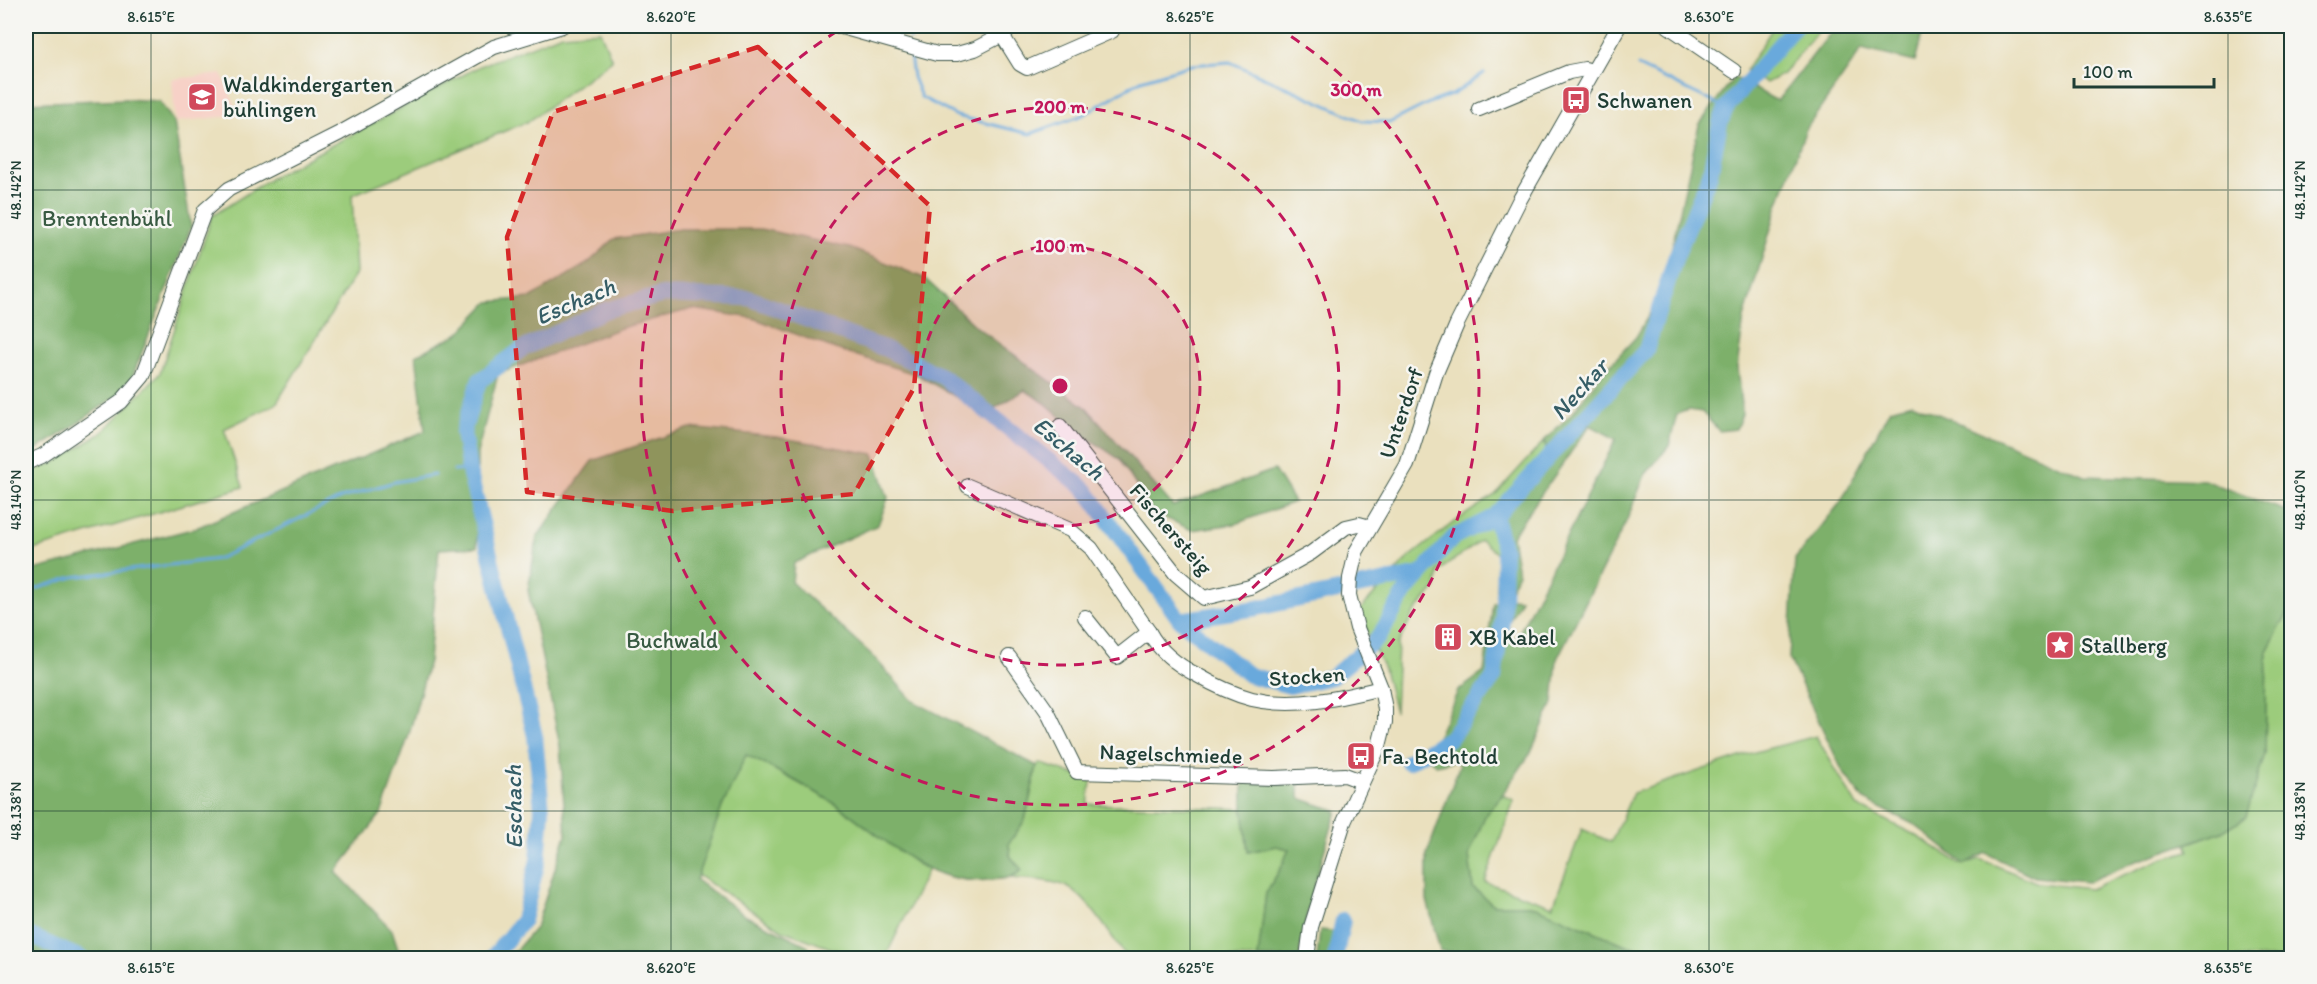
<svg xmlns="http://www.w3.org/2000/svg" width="2317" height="984" font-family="Itim,sans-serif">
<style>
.built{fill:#f7d1c7}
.green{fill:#9ccc7b;stroke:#5e8458;stroke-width:1.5}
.forest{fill:#7db06b;stroke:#4e7650;stroke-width:1.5}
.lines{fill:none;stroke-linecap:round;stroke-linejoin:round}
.stream{stroke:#69a9dc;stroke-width:3}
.river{stroke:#69a9dc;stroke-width:16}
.minor-casing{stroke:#3d5549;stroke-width:16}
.minor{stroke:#fff;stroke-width:14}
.marked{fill:#d62828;fill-opacity:0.2;stroke:#d62828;stroke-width:4.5;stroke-dasharray:12 8;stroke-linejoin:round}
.ticks{fill:none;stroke:#1f3d34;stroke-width:1.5;stroke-opacity:0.45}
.ring{fill:none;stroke:#c2185b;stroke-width:3;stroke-dasharray:10 8}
.labels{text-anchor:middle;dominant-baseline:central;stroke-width:5;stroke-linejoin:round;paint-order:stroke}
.poi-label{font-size:22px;fill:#1f3d34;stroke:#f6f6f2;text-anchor:start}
.park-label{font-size:22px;fill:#385a42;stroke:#f6f6f2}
.street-label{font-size:22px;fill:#1f3d34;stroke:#f6f6f2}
.water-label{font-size:24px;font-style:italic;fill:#355d66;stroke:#f6f6f2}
.centre{fill:#c2185b;stroke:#f6f6f2;stroke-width:3}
.ring-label{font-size:18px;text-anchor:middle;font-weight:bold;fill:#c2185b;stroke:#f6f6f2;stroke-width:5;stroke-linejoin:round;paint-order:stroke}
.neatline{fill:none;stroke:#1f3d34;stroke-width:2}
.ticks-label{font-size:15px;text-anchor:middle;fill:#1f3d34}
</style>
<rect width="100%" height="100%" fill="#f6f6f2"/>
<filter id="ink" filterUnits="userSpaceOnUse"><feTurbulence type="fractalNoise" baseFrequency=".0167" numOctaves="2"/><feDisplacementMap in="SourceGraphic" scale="12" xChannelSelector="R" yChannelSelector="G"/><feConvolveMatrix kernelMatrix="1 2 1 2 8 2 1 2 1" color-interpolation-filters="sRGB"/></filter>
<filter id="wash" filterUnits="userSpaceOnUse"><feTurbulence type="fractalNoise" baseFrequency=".008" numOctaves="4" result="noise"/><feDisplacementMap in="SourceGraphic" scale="24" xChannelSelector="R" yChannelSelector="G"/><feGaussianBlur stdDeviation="1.35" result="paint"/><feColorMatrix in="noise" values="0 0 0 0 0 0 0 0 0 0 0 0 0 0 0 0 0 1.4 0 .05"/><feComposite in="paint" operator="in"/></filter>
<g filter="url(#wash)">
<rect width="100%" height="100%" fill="#eae0be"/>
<polygon class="built" points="222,74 239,115 175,122 172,79"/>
<g class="green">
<polygon points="1774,26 1822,26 1783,74 1766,83 1746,70"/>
<polygon points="600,31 612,60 529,121 352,195 356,273 276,404 224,429 243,487 26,552 26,473 54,463 102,433 160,373 212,216 276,175 480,66 562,34"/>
<polygon points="1545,440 1547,462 1501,520 1498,555 1481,540 1439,571 1436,588 1413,614 1398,644 1395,712 1384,669 1366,630 1360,610 1406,560 1454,522 1495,495"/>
<polygon points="2291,607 2291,958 1672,958 1626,945 1531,905 1494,905 1473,888 1469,855 1486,814 1502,795 1514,800 1485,882 1553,906 1582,829 1611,842 1633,793 1755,752 1816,736 1857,806 1917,836 1962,865 1980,859 2038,883 2090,889 2162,859 2189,851 2186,844 2225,830 2265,754 2267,651"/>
<polygon points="746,754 835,803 920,866 928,869 885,958 857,958 782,930 697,875 722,807"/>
<path d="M1039,763L1075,775H1092L1088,804L1243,809L1248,852L1277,846L1289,849L1281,868L1266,893L1258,958H1127C1113,939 1091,902 1071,889C1053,879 1030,880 1011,878L1022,870L1010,856L1009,843L1025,820L1037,766Z"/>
</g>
<g class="forest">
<polygon points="1836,26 1924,26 1915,62 1862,49 1806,129 1777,208 1744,318 1737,368 1742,414 1736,429 1719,431 1702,412 1688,410 1677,414 1669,446 1645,475 1626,522 1557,659 1553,703 1530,754 1502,795 1486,814 1469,855 1473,888 1494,905 1531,905 1626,945 1672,958 1545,958 1440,951 1427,900 1427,854 1460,764 1454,761 1436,765 1425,754 1438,735 1458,691 1484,672 1493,603 1510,598 1521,599 1505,629 1515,641 1616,439 1590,425 1512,536 1518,573 1510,590 1496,590 1501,520 1547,463 1545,440 1573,412 1599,377 1636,337 1655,304 1672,247 1699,125 1734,77 1777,101"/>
<polygon points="126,99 159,101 174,122 191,227 128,388 69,429 26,456 26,103"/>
<polygon points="680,229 761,229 850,248 924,278 979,329 1087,408 1173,506 1274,470 1294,502 1235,524 1192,530 1154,513 1119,459 1076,430 1045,403 1025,390 985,414 918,375 835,349 753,318 692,309 621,328 498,374 477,453 477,547 439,549 429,661 408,738 381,814 336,872 392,930 401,958 26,958 26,572 196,528 425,431 416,355 458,334 489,302 530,298 588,263 614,239"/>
<polygon points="1912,403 2084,476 2204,480 2291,513 2291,607 2267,651 2265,754 2246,817 2225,830 2134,862 2087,882 2035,877 1986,853 1964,864 1915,825 1864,800 1843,772 1789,658 1795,559 1840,503 1890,409"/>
<path d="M690,428L777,437L874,454L888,498L878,525L794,563L792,583L872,655L913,701L1037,766L1025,820L1009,843L1010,856L1022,870C1007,881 1005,878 988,880C926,887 883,835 835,804C807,786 776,770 746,755L722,807L696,880L746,916L807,945L813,958H509L536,927L566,835L560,746L528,590L537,537L592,461Z"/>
<path d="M1243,782L1299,785V798L1337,811C1321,860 1306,908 1299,958H1258L1266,893L1281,868L1289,849L1276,846L1248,852L1243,809Z"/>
<polygon points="1320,930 1342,932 1338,958 1317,958"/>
</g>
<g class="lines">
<g class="stream">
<polyline points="904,30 910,39"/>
<polyline points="910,55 913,77 921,97 957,116 1030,134 1083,115 1141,80 1191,65 1230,62 1362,121 1391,122 1431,102 1454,94 1484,73"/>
<polyline points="1638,66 1726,108"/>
<polyline points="454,471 469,470"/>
<polyline points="26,592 73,577 218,559 341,498 394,482 434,475"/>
</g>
<g class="river">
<polyline points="1180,620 1257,608 1420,574"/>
<polyline points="1408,762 1450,738 1494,677 1503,615 1504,550 1495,516 1646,350 1675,259 1710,174 1720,123 1726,108 1795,26"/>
<polyline points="26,934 81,958"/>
<polyline points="492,958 523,920 538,860 542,810 535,736 469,470 463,432 479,381 522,349 606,310 663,295 749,298 886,349 943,377 1085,489 1180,620 1249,675 1290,686 1332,677 1378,638 1406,591 1454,537 1495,516"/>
<polyline points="1335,958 1343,920"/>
</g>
</g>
</g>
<g filter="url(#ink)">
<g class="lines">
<g class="minor-casing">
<g id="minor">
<polyline points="838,26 937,54 957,54 975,49 1002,35 1012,26"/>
<polyline points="1668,26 1734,71"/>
<polyline points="1002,35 1020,64 1027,68 1112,31 1110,26"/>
<polyline points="1479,109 1569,72 1585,69 1593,71"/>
<polyline points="1060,426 1176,574 1204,598 1250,587 1311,553 1346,527 1359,524 1370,527"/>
<polyline points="26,463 42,456 121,402 143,376 205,210 229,189 340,133 494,47 562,26"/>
<polyline points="968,486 1070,530 1091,548 1149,632"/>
<path d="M1085,617L1117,657L1149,632C1160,652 1177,665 1197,675C1214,685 1233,694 1252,699C1293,709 1341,698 1381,688"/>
<polyline points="1009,657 1047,711 1077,772 1274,778 1345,775 1361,781"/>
<polyline points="1307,958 1311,927 1344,822 1379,746 1385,722 1385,709 1381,688 1357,628 1349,595 1350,578 1356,552 1407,465 1436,373 1457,324 1519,201 1619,26"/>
</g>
</g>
<use href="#minor" class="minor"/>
</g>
</g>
<path class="marked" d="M758,47L930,206L914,388L854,494L673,511L527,492L507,237L553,112Z"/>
<path class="ticks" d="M151,26V958M671,26V958M1190,26V958M1709,26V958M2228,26V958M26,190H2292M26,500H2292M26,811H2292"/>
<circle cx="1060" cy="386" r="140" fill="#c2185b" fill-opacity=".12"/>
<g class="ring">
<circle cx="1060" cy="386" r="140"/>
<circle cx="1060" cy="386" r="279"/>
<path d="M1276 27A419 419 0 1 1 844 27"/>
</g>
<defs>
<g id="school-square" transform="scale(1.5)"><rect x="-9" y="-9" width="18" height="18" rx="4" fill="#d1495b" stroke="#f6f6f2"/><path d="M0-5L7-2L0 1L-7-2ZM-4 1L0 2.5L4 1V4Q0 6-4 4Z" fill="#fff"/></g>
<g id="bus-square" transform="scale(1.5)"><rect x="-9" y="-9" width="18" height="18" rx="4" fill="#d1495b" stroke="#f6f6f2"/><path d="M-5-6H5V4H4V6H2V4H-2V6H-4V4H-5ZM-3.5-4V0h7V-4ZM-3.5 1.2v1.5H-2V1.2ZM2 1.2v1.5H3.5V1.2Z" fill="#fff"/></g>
<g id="building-square" transform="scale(1.5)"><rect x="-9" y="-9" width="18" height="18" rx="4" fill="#d1495b" stroke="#f6f6f2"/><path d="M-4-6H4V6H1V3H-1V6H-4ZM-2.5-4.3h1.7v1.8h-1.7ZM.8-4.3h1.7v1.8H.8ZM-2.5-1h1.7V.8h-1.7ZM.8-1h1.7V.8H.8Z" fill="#fff"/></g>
<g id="sight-square" transform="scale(1.5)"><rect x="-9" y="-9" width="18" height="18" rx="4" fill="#d1495b" stroke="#f6f6f2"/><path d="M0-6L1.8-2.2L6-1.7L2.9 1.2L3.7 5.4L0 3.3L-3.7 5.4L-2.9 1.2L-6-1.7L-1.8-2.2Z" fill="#fff"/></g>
</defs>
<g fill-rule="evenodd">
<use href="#school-square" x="202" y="97"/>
<use href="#bus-square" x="1576" y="100"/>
<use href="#building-square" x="1448" y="637"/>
<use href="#sight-square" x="2060" y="645"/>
<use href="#bus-square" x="1361" y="756"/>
</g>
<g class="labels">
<g class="poi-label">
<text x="223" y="84">Waldkindergarten<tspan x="223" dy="25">bühlingen</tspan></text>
<text x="1597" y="100">Schwanen</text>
<text x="1469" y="637">XB Kabel</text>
<text x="2081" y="645">Stallberg</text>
<text x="1382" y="756">Fa. Bechtold</text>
</g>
<g class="park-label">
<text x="107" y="218">Brenntenbühl</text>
<text x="672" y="640">Buchwald</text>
</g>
<g class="street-label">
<text transform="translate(1401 413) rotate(-71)">Unterdorf</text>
<text transform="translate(1171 529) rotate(49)">Fischersteig</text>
<text transform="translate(1307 676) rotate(-4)">Stocken</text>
<text transform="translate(1171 754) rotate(2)">Nagelschmiede</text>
</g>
<g class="water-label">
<text transform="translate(575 301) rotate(-23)">Eschach</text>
<text transform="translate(1579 389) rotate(-48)">Neckar</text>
<text transform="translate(1069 448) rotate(40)">Eschach</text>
<text transform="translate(513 807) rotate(-91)">Eschach</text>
</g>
</g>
<circle cx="1060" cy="386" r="9" class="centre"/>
<g class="ring-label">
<text x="1356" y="96">300 m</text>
<text x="1060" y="113">200 m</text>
<text x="1060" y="252">100 m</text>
</g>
<rect width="2317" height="984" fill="none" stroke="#f6f6f2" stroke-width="66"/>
<path d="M2074 78v9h140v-9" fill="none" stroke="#1f3d34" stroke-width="3"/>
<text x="2083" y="78" font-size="18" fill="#1f3d34" stroke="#f6f6f2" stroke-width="4.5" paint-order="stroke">100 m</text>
<rect x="33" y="33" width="2251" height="918" class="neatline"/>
<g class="ticks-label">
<text x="151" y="22">8.615°E</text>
<text x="671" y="22">8.620°E</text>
<text x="1190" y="22">8.625°E</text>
<text x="1709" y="22">8.630°E</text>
<text x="2228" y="22">8.635°E</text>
<text transform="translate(16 190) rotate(-90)" y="5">48.142°N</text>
<text transform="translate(2300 190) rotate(-90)" y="5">48.142°N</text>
<text transform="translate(16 500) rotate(-90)" y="5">48.140°N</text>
<text transform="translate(2300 500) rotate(-90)" y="5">48.140°N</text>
<text transform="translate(16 811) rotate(-90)" y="5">48.138°N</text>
<text transform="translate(2300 811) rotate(-90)" y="5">48.138°N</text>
<text x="151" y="973">8.615°E</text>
<text x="671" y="973">8.620°E</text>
<text x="1190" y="973">8.625°E</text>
<text x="1709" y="973">8.630°E</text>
<text x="2228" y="973">8.635°E</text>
</g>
</svg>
